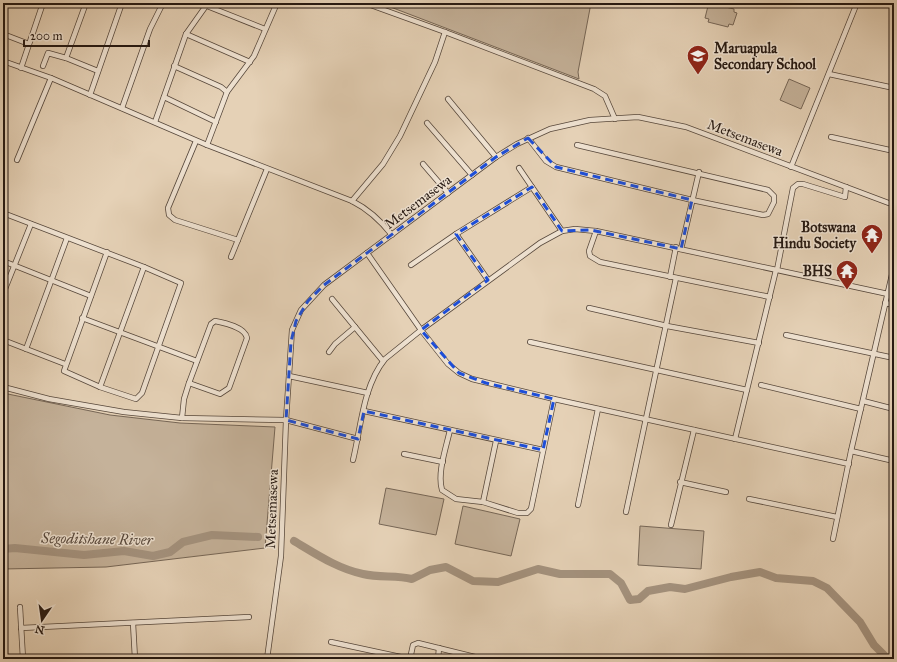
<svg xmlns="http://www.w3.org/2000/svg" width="897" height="662" font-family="'IM FELL Great Primer',serif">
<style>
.green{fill:#c5b29a;stroke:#766656}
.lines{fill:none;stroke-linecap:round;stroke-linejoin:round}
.river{stroke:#a4927e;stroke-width:8}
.minor-casing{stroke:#56473b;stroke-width:6}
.minor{stroke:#eee1d0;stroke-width:4.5}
.marked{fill:none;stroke:#1d4ed8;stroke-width:3;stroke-dasharray:8 5;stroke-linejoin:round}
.labels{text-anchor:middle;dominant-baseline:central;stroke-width:3;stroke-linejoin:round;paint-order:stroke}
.poi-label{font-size:14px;font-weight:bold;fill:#261912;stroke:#eee1d0;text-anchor:end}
.street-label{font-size:14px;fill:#261912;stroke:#eee1d0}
.water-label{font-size:15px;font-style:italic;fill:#58493d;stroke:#eee1d0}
</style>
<rect width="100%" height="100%" fill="#e5d1b6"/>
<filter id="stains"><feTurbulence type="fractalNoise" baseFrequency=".005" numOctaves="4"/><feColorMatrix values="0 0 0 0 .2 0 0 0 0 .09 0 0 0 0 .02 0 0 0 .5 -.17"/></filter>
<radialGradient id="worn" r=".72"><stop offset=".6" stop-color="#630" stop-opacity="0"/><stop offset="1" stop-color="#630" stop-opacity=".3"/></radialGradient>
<g class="green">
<polygon points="380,3 591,3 578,72 579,79"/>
<polygon points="713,4 734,9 734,12 737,13 733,25 729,24 728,27 708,22 709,19 705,18 708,6 712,6"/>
<polygon points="789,79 810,88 801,109 780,100"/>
<polygon points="3,393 110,415 180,423 275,427 265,548 106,567 3,569"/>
<polygon points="386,488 444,499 436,535 379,524"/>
<polygon points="463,506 520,519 511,556 455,544"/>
<polygon points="640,526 704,531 701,569 638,565"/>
</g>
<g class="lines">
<g class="river">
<path d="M294,541C316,554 338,569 363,574C380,578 396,575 412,579L430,570L446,567L473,581L498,582L538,569L560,574H610L621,583L630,600L639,599L648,591L670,587L685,589L731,577L760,572L776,578L813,581L827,588L860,622L874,645L888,659"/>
<polyline points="3,549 15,548 84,555 124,551 153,556 170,552 183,542 212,535 258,537"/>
</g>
<g class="minor-casing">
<g id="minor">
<polyline points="86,3 66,58 98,71"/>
<polyline points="365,3 445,32 594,89 605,96 615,119"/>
<polyline points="885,4 894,6"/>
<polyline points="207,6 265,29"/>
<polyline points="3,34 29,44"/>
<polyline points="186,34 250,62"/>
<path d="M3,61L51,78L207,145L352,201C368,209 381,221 392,235"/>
<polyline points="43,66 48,53 66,58"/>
<polyline points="174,66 221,87 227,92 207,145"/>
<polyline points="21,68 43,3"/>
<polyline points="829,74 894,88"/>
<polyline points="227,92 254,56 277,3"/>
<polyline points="90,95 122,3"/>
<polyline points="164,97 216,122"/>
<polyline points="448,99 496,157"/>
<polyline points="122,108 150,29 163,3"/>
<polyline points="155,122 186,34 208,3"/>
<polyline points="427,123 472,175"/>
<polyline points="831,137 894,151"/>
<polyline points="528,138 546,161 556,167 692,200 763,215 768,214 774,202 774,196 768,190 577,145"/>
<polyline points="196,141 168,208 169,215 175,220 238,240"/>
<polyline points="17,160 51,78"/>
<polyline points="423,164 448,193"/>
<polyline points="791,167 857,3"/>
<polyline points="519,168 562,231"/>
<polyline points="352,201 383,164 400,136 435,62 445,32"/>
<polyline points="3,213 144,267 181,283 142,393 136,399 100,387 64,371 107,252"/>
<polyline points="596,231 589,251 590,256 600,262 770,297"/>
<polyline points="456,234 488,280"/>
<polyline points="681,249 699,172"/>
<polyline points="367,253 421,330 448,364 459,373 472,379 554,399 849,464"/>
<polyline points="231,257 267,169"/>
<polyline points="3,261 91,296"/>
<polyline points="411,265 456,234 532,187"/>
<polyline points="777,270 793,188 798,184 803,184 845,197 846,187"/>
<polyline points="670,277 676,247"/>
<polyline points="3,294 31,224"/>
<polyline points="332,299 383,361"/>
<polyline points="885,303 894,305"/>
<polyline points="589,308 667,326 759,343"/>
<polyline points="82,318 197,361"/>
<path d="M215,321C225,323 245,327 247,338L229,388L220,394L189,383L211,324Z"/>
<polyline points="786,335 894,358"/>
<polyline points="3,340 65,364"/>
<polyline points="530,342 747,390"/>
<polyline points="26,349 67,238"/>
<polyline points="329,352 335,344 355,327"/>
<polyline points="289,376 368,393"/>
<polyline points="761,385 861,409"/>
<polyline points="3,387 49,399 124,412 182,418 286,420 358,439"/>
<polyline points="100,387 144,267"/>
<polyline points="863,401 894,409"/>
<polyline points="364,411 543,450"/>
<polyline points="182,418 184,399 189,383"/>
<path d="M450,430C446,448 437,473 442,490L456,499L483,502L518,513H527L531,509L554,399"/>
<polyline points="735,439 776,270"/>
<polyline points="851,451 894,461"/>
<polyline points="404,454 443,462"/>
<path d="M353,460C361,427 363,386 385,359L421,330L540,243L562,231L575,229L596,231L888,294"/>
<polyline points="680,482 726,492"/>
<polyline points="749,499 837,517"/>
<polyline points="483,502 496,441"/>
<polyline points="578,505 598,409"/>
<polyline points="626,512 676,278"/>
<polyline points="671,525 694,430"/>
<polyline points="833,539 851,451 894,266"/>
<polyline points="20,607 23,659"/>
<polyline points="133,623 135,659"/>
<polyline points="21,628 249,617"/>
<polyline points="331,642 410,659"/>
<polyline points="267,659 281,556 286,420 292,330 301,310 324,285 496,157 517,144 550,129 590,120 638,117 686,127 894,205"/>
<polyline points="410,659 413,645 418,643 483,659"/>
<polyline points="438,659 439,648"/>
</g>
</g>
<use href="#minor" class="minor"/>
</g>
<path class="marked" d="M528,138L556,167L692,200L681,249L591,230L562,231L532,187L456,234L488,280L421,330L459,373L486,383L554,399L543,450L364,411L358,439L286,420L291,342L296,321L308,301L324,285L496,157Z"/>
<defs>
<g id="school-pin" transform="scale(1.15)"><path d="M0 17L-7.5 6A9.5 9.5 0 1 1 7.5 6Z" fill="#8f2418" stroke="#eee1d0"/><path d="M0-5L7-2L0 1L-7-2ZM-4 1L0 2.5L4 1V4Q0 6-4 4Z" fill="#fff"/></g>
<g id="temple-pin" transform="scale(1.15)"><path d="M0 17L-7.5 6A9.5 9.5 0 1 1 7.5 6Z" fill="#8f2418" stroke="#eee1d0"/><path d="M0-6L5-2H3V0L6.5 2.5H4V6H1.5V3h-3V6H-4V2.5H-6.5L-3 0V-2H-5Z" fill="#fff"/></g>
</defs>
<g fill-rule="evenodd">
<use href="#school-pin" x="698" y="56"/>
<use href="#temple-pin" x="872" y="235"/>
<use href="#temple-pin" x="847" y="271"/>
</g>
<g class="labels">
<g class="poi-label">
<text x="714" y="48" text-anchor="start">Maruapula<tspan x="714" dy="16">Secondary School</tspan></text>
<text x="856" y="227">Botswana<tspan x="856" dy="16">Hindu Society</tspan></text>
<text x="832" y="271">BHS</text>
</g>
<g class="street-label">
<text transform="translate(745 138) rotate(21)">Metsemasewa</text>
<text transform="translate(418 202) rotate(-37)">Metsemasewa</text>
<text transform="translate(272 509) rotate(-88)">Metsemasewa</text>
</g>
<g class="water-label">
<text transform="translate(97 539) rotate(1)">Segoditshane River</text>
</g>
</g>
<rect width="897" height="662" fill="none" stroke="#e5d1b6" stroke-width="16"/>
<rect x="4" y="4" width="889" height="654" fill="none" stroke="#261912" stroke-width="2"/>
<rect x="8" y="8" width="881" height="646" fill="none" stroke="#261912"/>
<g transform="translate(42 620) rotate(193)" stroke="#eee1d0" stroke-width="3" paint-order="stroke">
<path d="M0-3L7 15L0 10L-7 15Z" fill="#261912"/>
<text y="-6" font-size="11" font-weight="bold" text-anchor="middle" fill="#261912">N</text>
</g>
<path d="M24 40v6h125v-6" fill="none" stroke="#261912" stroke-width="2"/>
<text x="30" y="40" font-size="12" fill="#261912" stroke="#eee1d0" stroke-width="3" paint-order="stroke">200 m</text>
<rect width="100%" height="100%" filter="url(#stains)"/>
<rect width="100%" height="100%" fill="url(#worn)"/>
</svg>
